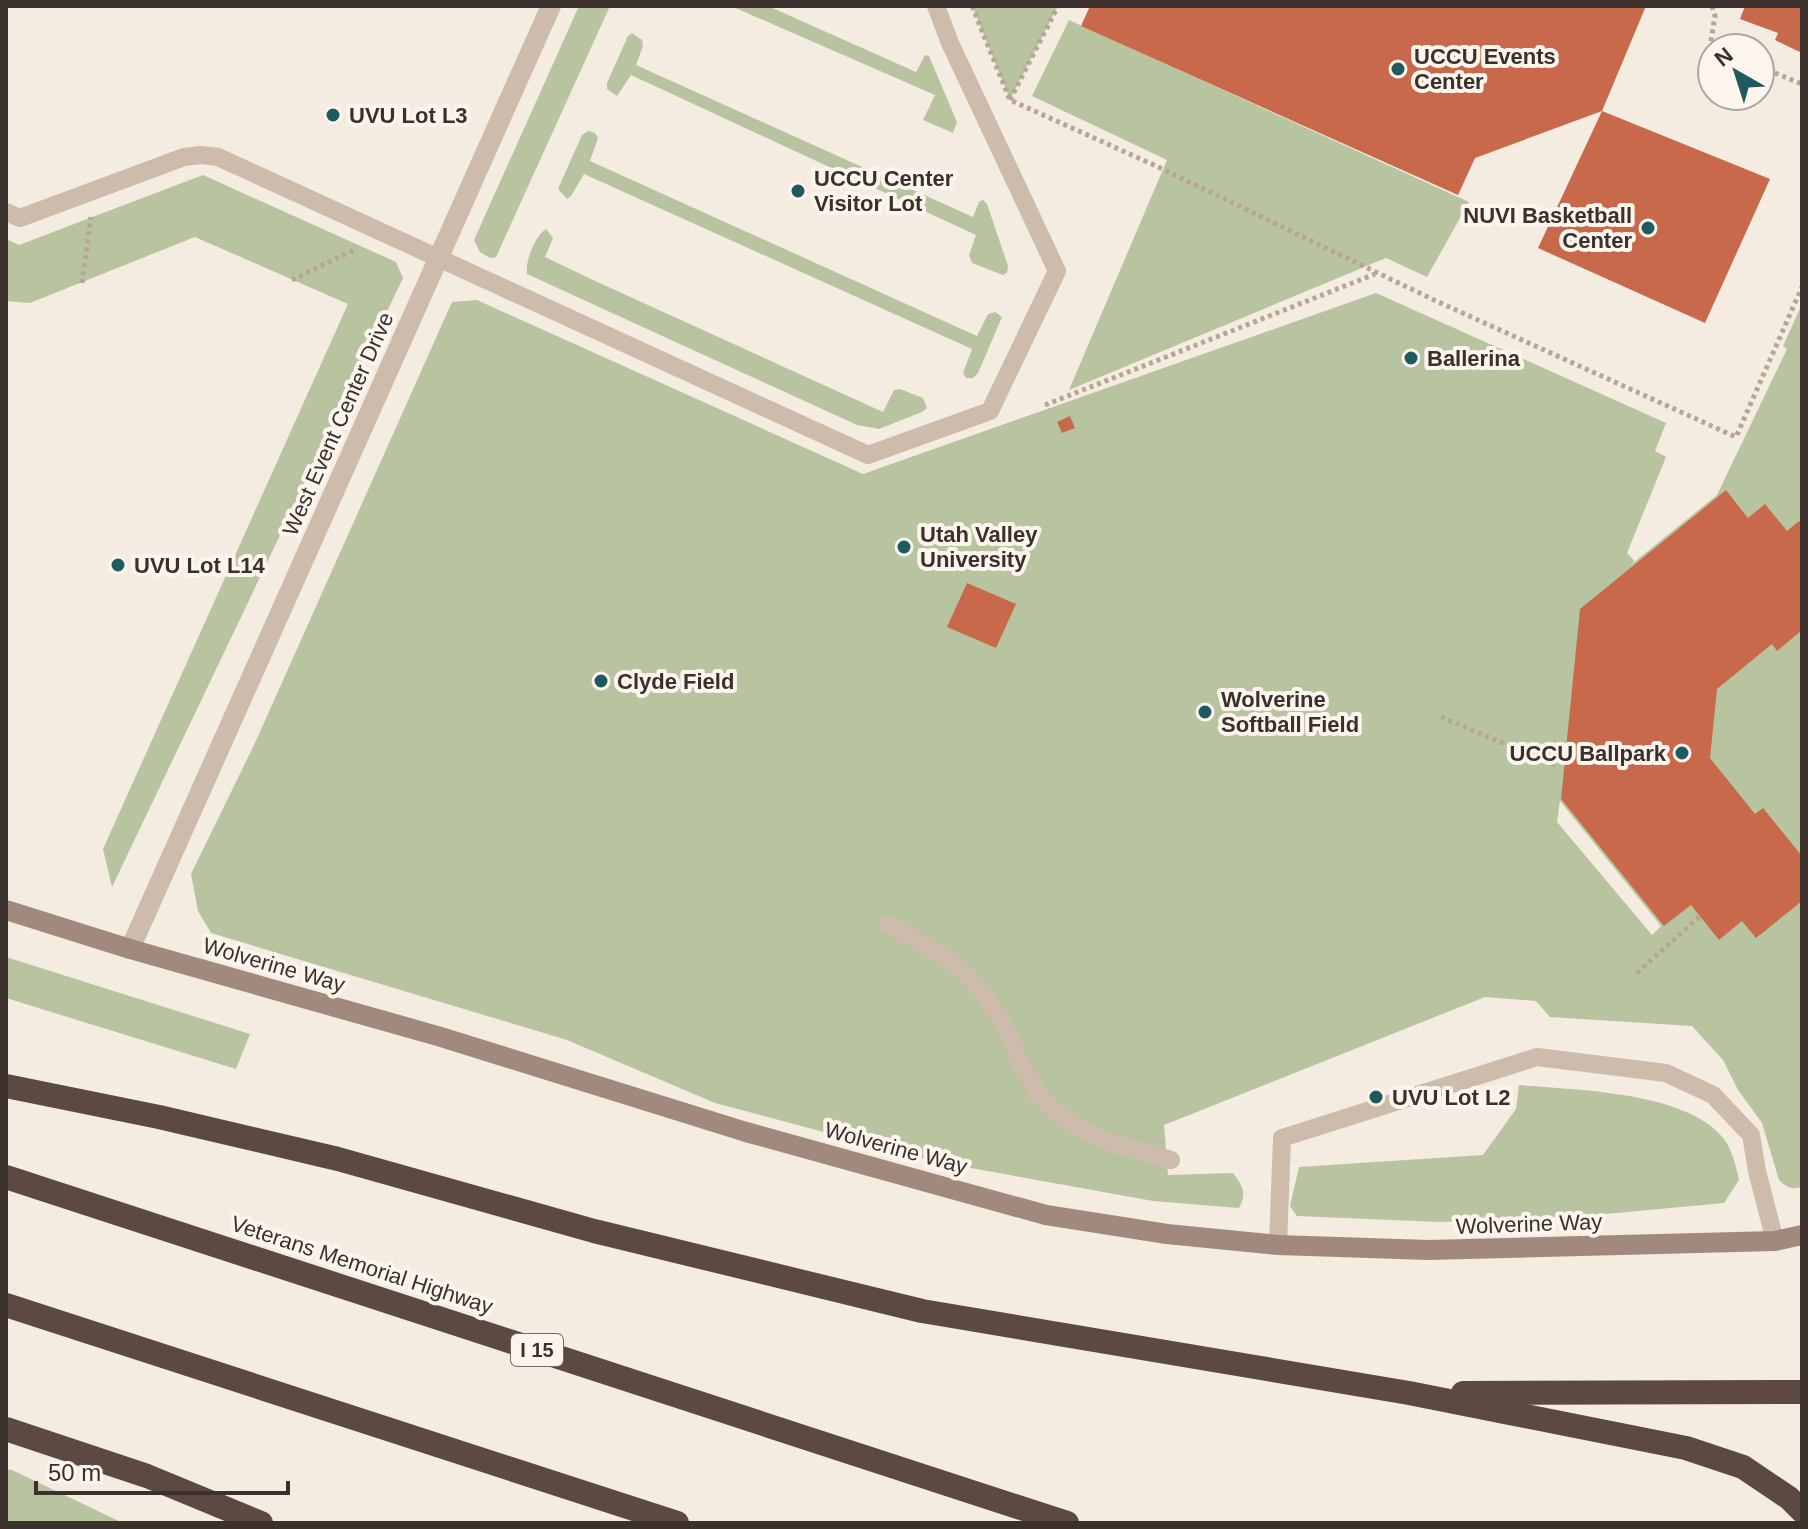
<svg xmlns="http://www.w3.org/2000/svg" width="1808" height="1529" font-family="Helvetica,sans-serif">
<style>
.green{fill:#b8c4a0;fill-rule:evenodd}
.building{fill:#c8694b}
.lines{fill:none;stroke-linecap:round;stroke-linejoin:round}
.path{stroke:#b9a596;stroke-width:5;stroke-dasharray:4 4;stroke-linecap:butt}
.service{stroke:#cdbbac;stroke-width:18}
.minor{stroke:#cdbbac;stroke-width:20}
.secondary{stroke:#a18a7d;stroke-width:20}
.motorway{stroke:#5c4a42;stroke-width:24}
.poi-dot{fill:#1f5a5e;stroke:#fbf5ee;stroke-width:3}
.labels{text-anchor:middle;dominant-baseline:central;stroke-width:8;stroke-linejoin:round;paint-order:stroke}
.shield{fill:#fbf5ee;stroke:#756b66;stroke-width:2}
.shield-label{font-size:20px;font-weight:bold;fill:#3b302b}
.poi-label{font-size:22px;font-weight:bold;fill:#3b302b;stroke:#fbf5ee;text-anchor:start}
.street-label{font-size:22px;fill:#3b302b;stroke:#fbf5ee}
</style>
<rect width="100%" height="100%" fill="#f4ebe1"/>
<g class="green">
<polygon points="579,6 610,6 496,257 490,258 480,252 474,240"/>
<polygon points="731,6 768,6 916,72 925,55 929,56 957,122 953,133 923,120 935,95"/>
<polygon points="972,6 1058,6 1010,100"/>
<polygon points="1069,20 1469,202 1427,277 1386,258 1069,390 1167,160 1032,96"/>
<polygon points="632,33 642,40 643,46 636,65 973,217 979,202 983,200 987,204 1008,266 1007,273 1003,275 972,263 969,255 976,235 631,75 617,96 607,89 607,83 628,36"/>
<polygon points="588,131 595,133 598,138 590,161 977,336 988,314 995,312 1002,317 978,373 973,378 966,378 963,373 972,349 584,174 571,196 567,199 558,189 582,135"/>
<polygon points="203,175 396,262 403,278 112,887 103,849 348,304 195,237 30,303 6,301 6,239 19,245"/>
<path d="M546,229L553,238L545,257L593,280L883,412L894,390L900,389L923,398L927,408L922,412L879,429L857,425L527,274C525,261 535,236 546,229Z"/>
<path d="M1376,293L1666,423L1655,451L1666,457L1627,553L1634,560L1633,563L1717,495L1787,349L1783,346L1802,304V1187C1792,1190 1786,1187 1779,1180L1762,1123L1738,1090L1723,1060L1692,1026L1550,1017L1536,1001L1485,997L1164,1125L1168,1175L1233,1173C1243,1186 1247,1194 1239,1208L1153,1201L932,1161L715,1103L567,1040L211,933L198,911L191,874L255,743L452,302L477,300L863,474ZM1560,801L1661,926L1652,935L1557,822Z"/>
<polygon points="6,957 250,1034 236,1069 6,998"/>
<path d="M1519,1085C1575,1090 1687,1091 1724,1139C1732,1150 1736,1166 1739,1180L1724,1203L1595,1215L1440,1222L1297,1216L1290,1206L1299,1167L1483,1155L1516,1109Z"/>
<polygon points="6,1469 12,1470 123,1523 6,1523"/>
</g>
<g class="building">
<polygon points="1090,6 1646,6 1602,111 1475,158 1458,195 1081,26"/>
<polygon points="1745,6 1802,6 1802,53 1775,40 1778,33 1740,19"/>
<polygon points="1602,111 1770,179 1705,323 1538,248"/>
<polygon points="1070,416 1075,428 1062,433 1057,422"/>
<polygon points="1726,490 1748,518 1765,504 1787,531 1799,521 1802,525 1802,630 1777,651 1772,644 1717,689 1710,758 1755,814 1763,808 1802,856 1802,901 1756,938 1742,921 1719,940 1691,905 1664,926 1561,799 1580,609"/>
<polygon points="967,583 1016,604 996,648 947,627"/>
</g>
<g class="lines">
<g class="path">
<polyline points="972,6 1010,100 1154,165 1434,300 1736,437 1802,287"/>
<polyline points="1712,6 1715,16 1710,47 1713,48"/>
<polyline points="1760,67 1802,84"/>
<polyline points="1010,100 1058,6"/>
<polyline points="292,280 356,249"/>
<polyline points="82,283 91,217"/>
<polyline points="1045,405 1375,274"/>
<polyline points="1441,717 1557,766"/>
<polyline points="1637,973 1700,916"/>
</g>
<g class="service">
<polyline points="6,212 20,218 184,157 201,155 218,157 868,455 990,411 1057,271 950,43 936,6"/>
<path d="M887,924C939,952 971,967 1001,1021C1018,1051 1027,1088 1054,1110C1087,1138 1131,1149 1171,1160"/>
<polyline points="1278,1245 1282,1138 1537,1057 1666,1073 1713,1095 1751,1135 1757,1171 1775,1241"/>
</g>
<polyline class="minor" points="130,949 551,6"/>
<polyline class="secondary" points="6,910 130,949 441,1037 746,1132 1046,1215 1167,1234 1278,1245 1429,1250 1775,1241 1802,1235"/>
<g class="motorway">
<polyline points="6,1086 159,1117 338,1159 594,1231 922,1311 1409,1393 1686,1448 1743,1467 1789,1498 1802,1511"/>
<polyline points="6,1177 1067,1523"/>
<polyline points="6,1305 677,1523"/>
<polyline points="1463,1393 1802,1392"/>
<polyline points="6,1429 147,1476 261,1523"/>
</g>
</g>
<g class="poi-dot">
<circle cx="1398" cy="69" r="8"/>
<circle cx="333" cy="115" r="8"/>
<circle cx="798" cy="191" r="8"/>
<circle cx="1648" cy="228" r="8"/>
<circle cx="1411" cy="358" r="8"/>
<circle cx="904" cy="547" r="8"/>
<circle cx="118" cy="565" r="8"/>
<circle cx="601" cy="681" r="8"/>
<circle cx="1205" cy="712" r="8"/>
<circle cx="1682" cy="753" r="8"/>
<circle cx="1376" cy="1097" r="8"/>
</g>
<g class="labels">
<rect class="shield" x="511" y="1334" width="52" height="32" rx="6"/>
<g class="shield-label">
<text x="537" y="1350">I 15</text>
</g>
<g class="poi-label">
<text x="1414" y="56">UCCU Events<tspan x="1414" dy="25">Center</tspan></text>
<text x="349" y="115">UVU Lot L3</text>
<text x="814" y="178">UCCU Center<tspan x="814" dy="25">Visitor Lot</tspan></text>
<text x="1632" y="215" text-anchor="end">NUVI Basketball<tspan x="1632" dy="25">Center</tspan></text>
<text x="1427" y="358">Ballerina</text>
<text x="920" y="534">Utah Valley<tspan x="920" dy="25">University</tspan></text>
<text x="134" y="565">UVU Lot L14</text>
<text x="617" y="681">Clyde Field</text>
<text x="1221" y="699">Wolverine<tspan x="1221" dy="25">Softball Field</tspan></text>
<text x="1666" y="753" text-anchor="end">UCCU Ballpark</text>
<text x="1392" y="1097">UVU Lot L2</text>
</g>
<g class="street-label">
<text transform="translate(338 424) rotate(-66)">West Event Center Drive</text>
<text transform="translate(274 965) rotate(16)">Wolverine Way</text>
<text transform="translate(896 1148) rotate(15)">Wolverine Way</text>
<text transform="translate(1529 1224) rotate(-2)">Wolverine Way</text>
<text transform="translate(362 1265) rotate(18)">Veterans Memorial Highway</text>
</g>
</g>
<rect width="1808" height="1529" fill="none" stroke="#3b302b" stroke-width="16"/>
<g transform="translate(1736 72) rotate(321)"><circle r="38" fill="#fbf5ee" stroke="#aea6a0" stroke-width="2"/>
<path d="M0-6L14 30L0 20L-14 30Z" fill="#1f5a5e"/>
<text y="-12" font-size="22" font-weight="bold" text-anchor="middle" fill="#3b302b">N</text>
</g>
<path d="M36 1481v12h252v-12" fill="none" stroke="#3b302b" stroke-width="4"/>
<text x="48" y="1481" font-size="24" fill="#3b302b" stroke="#fbf5ee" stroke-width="6" paint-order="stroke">50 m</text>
</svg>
